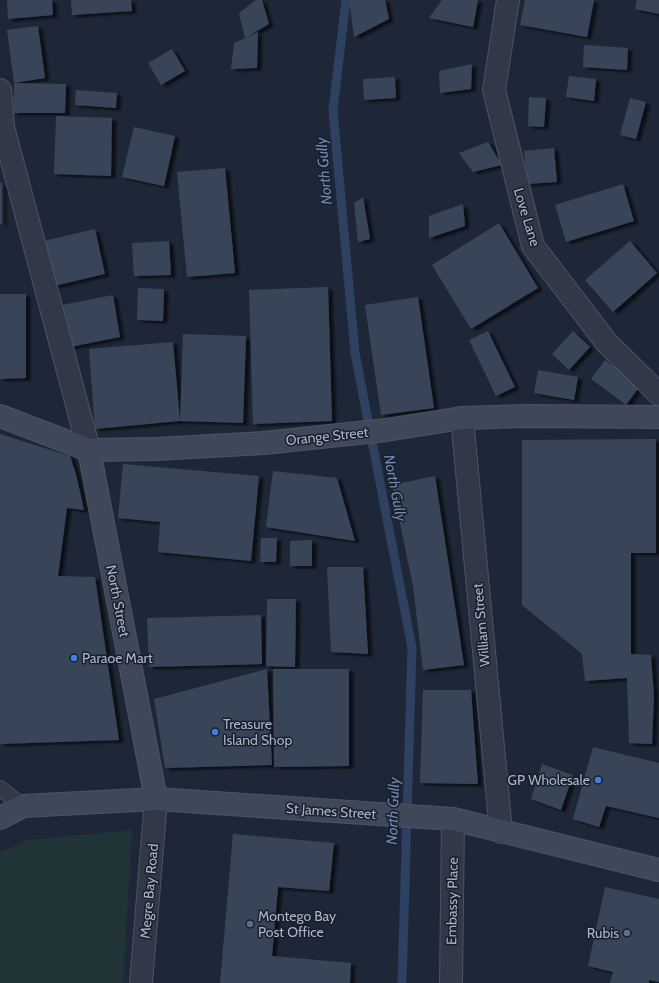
<svg xmlns="http://www.w3.org/2000/svg" width="659" height="983" font-family="Cabin,sans-serif">
<style>
.green{fill:#203438}
.lines{fill:none;stroke-linecap:round;stroke-linejoin:round}
.stream{stroke:#2f4160;stroke-width:9}
.building{fill:#394558;filter:url(#shadow)}
.lane-casing{stroke:#4c5463;stroke-width:16}
.street-casing{stroke:#4c5463;stroke-width:24}
.secondary-casing{stroke:#4c5463;stroke-width:24}
.lane{stroke:#313948;stroke-width:14}
.street{stroke:#313948;stroke-width:22}
.secondary{stroke:#3f485b;stroke-width:22}
.shop-dot{fill:#3f7fe0;stroke:#171f2c;stroke-width:1.5}
.service-dot{fill:#5c6f8a;stroke:#171f2c;stroke-width:1.5}
.labels{text-anchor:middle;dominant-baseline:central;stroke-width:3;stroke-linejoin:round;paint-order:stroke}
.street-label{font-size:14px;fill:#abb4c5;stroke:#171f2c}
.poi-label{font-size:14px;fill:#abb4c5;stroke:#171f2c;text-anchor:start}
.water-label{font-size:15px;font-style:italic;fill:#7188b0;stroke:#171f2c}
</style>
<defs>
<filter id="shadow"><feDropShadow dx="4.5" dy="2.5" stdDeviation="1" flood-color="#0009"/></filter>
</defs>
<rect width="100%" height="100%" fill="#1e2737"/>
<polygon class="green" points="132,830 123,983 0,983 0,852 28,840"/>
<g class="lines">
<polyline class="stream" points="346,0 333,110 355,353 412,648 402,983"/>
</g>
<g class="building">
<polygon points="7,0 52,0 53,15 8,19"/>
<polygon points="71,0 131,0 132,11 72,15"/>
<polygon points="256,0 262,0 269,24 247,37 258,32 257,68 231,69 234,43 245,38 239,13"/>
<polygon points="349,0 385,0 389,19 354,37"/>
<polygon points="442,0 478,0 473,27 429,18"/>
<polygon points="525,0 594,0 587,37 520,25"/>
<polygon points="637,0 659,0 659,14 635,9"/>
<polygon points="38,26 45,78 14,83 7,30"/>
<polygon points="584,45 628,48 627,70 583,67"/>
<polygon points="172,49 185,71 161,85 148,63"/>
<polygon points="472,64 471,89 440,93 439,71"/>
<polygon points="569,76 596,79 594,101 566,97"/>
<polygon points="395,77 396,98 364,100 363,79"/>
<polygon points="14,83 66,84 65,113 13,113"/>
<polygon points="76,90 117,93 116,108 75,105"/>
<polygon points="529,97 546,98 544,127 528,126"/>
<polygon points="630,98 646,102 636,139 620,135"/>
<polygon points="56,116 112,118 111,176 54,174"/>
<polygon points="134,127 175,136 164,186 122,177"/>
<polygon points="488,142 502,165 473,172 459,153"/>
<polygon points="554,148 557,182 527,184 524,151"/>
<polygon points="225,168 235,273 187,277 177,172"/>
<rect x="0" y="183" width="2" height="41"/>
<polygon points="623,184 634,221 566,242 555,205"/>
<polygon points="363,197 370,239 358,242 354,203"/>
<polygon points="463,204 465,226 429,238 429,216"/>
<polygon points="499,223 538,288 471,329 432,265"/>
<polygon points="95,229 105,274 54,286 44,241"/>
<polygon points="169,241 171,275 134,276 132,243"/>
<polygon points="630,241 657,273 613,312 585,280"/>
<polygon points="328,287 332,421 253,424 249,290"/>
<polygon points="138,288 164,289 163,321 137,320"/>
<polygon points="0,294 26,294 26,378 0,379"/>
<polygon points="113,295 120,337 70,347 62,305"/>
<polygon points="418,297 434,408 381,415 365,305"/>
<polygon points="488,331 515,387 496,396 469,340"/>
<polygon points="573,331 590,347 569,370 552,354"/>
<polygon points="183,334 246,336 243,423 180,421"/>
<polygon points="173,342 180,421 95,429 89,349"/>
<polygon points="605,360 640,386 626,405 591,379"/>
<polygon points="538,370 578,377 574,400 534,393"/>
<polygon points="0,434 70,456 76,474 84,510 67,508 58,576 95,577 119,740 0,744"/>
<polygon points="656,439 656,553 631,553 631,654 651,655 654,696 652,744 629,743 627,678 585,681 582,654 522,605 522,440"/>
<polygon points="123,464 259,476 251,561 158,552 160,522 118,518"/>
<polygon points="273,471 337,478 355,541 266,527"/>
<polygon points="435,476 464,665 423,670 413,586 392,485"/>
<polygon points="261,538 277,538 276,562 260,562"/>
<polygon points="312,540 312,566 290,566 290,541"/>
<polygon points="327,567 363,567 368,654 331,652"/>
<polygon points="267,599 296,599 295,667 266,666"/>
<polygon points="261,615 262,664 149,667 147,618"/>
<polygon points="267,669 272,765 165,768 154,699"/>
<polygon points="273,669 349,669 349,766 274,767"/>
<polygon points="423,690 471,690 478,784 420,783"/>
<polygon points="593,747 659,763 659,818 606,806 599,827 573,819"/>
<polygon points="542,764 573,775 561,810 531,799"/>
<polygon points="233,834 334,843 329,891 278,887 272,956 351,963 350,983 220,983"/>
<polygon points="605,887 659,899 659,982 649,980 649,983 610,983 613,972 588,966"/>
</g>
<g class="lines">
<g class="lane-casing">
<polyline id="lane" points="0,788 23,806"/>
</g>
<g class="street-casing">
<g id="street">
<polyline points="508,0 494,90 533,246 607,343 659,394"/>
<polyline points="0,90 3,127 89,450"/>
<polyline points="462,418 501,832"/>
<polyline points="141,983 156,799"/>
<polyline points="451,983 453,819"/>
</g>
</g>
<g class="secondary-casing">
<g id="secondary">
<polyline points="0,416 89,450 155,449 264,443 386,430 462,418 527,416 659,417"/>
<polyline points="89,450 156,799"/>
<polyline points="0,818 23,806 156,799 453,819 659,870"/>
</g>
</g>
<use href="#lane" class="lane"/>
<use href="#street" class="street"/>
<use href="#secondary" class="secondary"/>
</g>
<g class="shop-dot">
<circle cx="74" cy="658" r="4"/>
<circle cx="215" cy="732" r="4"/>
<circle cx="598" cy="780" r="4"/>
</g>
<g class="service-dot">
<circle cx="250" cy="924" r="4"/>
<circle cx="627" cy="933" r="4"/>
</g>
<g class="labels">
<g class="street-label">
<text transform="translate(527 217) rotate(73)">Love Lane</text>
<text transform="translate(327 436) rotate(-6)">Orange Street</text>
<text transform="translate(118 601) rotate(79)">North Street</text>
<text transform="translate(481 625) rotate(-95)">William Street</text>
<text transform="translate(331 811) rotate(4)">St James Street</text>
<text transform="translate(149 891) rotate(-85)">Megre Bay Road</text>
<text transform="translate(452 901) rotate(-89)">Embassy Place</text>
</g>
<g class="poi-label">
<text x="82" y="658">Paraoe Mart</text>
<text x="223" y="724">Treasure<tspan x="223" dy="16">Island Shop</tspan></text>
<text x="590" y="780" text-anchor="end">GP Wholesale</text>
<text x="258" y="916">Montego Bay<tspan x="258" dy="16">Post Office</tspan></text>
<text x="619" y="933" text-anchor="end">Rubis</text>
</g>
<g class="water-label">
<text transform="translate(324 171) rotate(-95)">North Gully</text>
<text transform="translate(395 488) rotate(79)">North Gully</text>
<text transform="translate(393 811) rotate(-88)">North Gully</text>
</g>
</g>
</svg>
